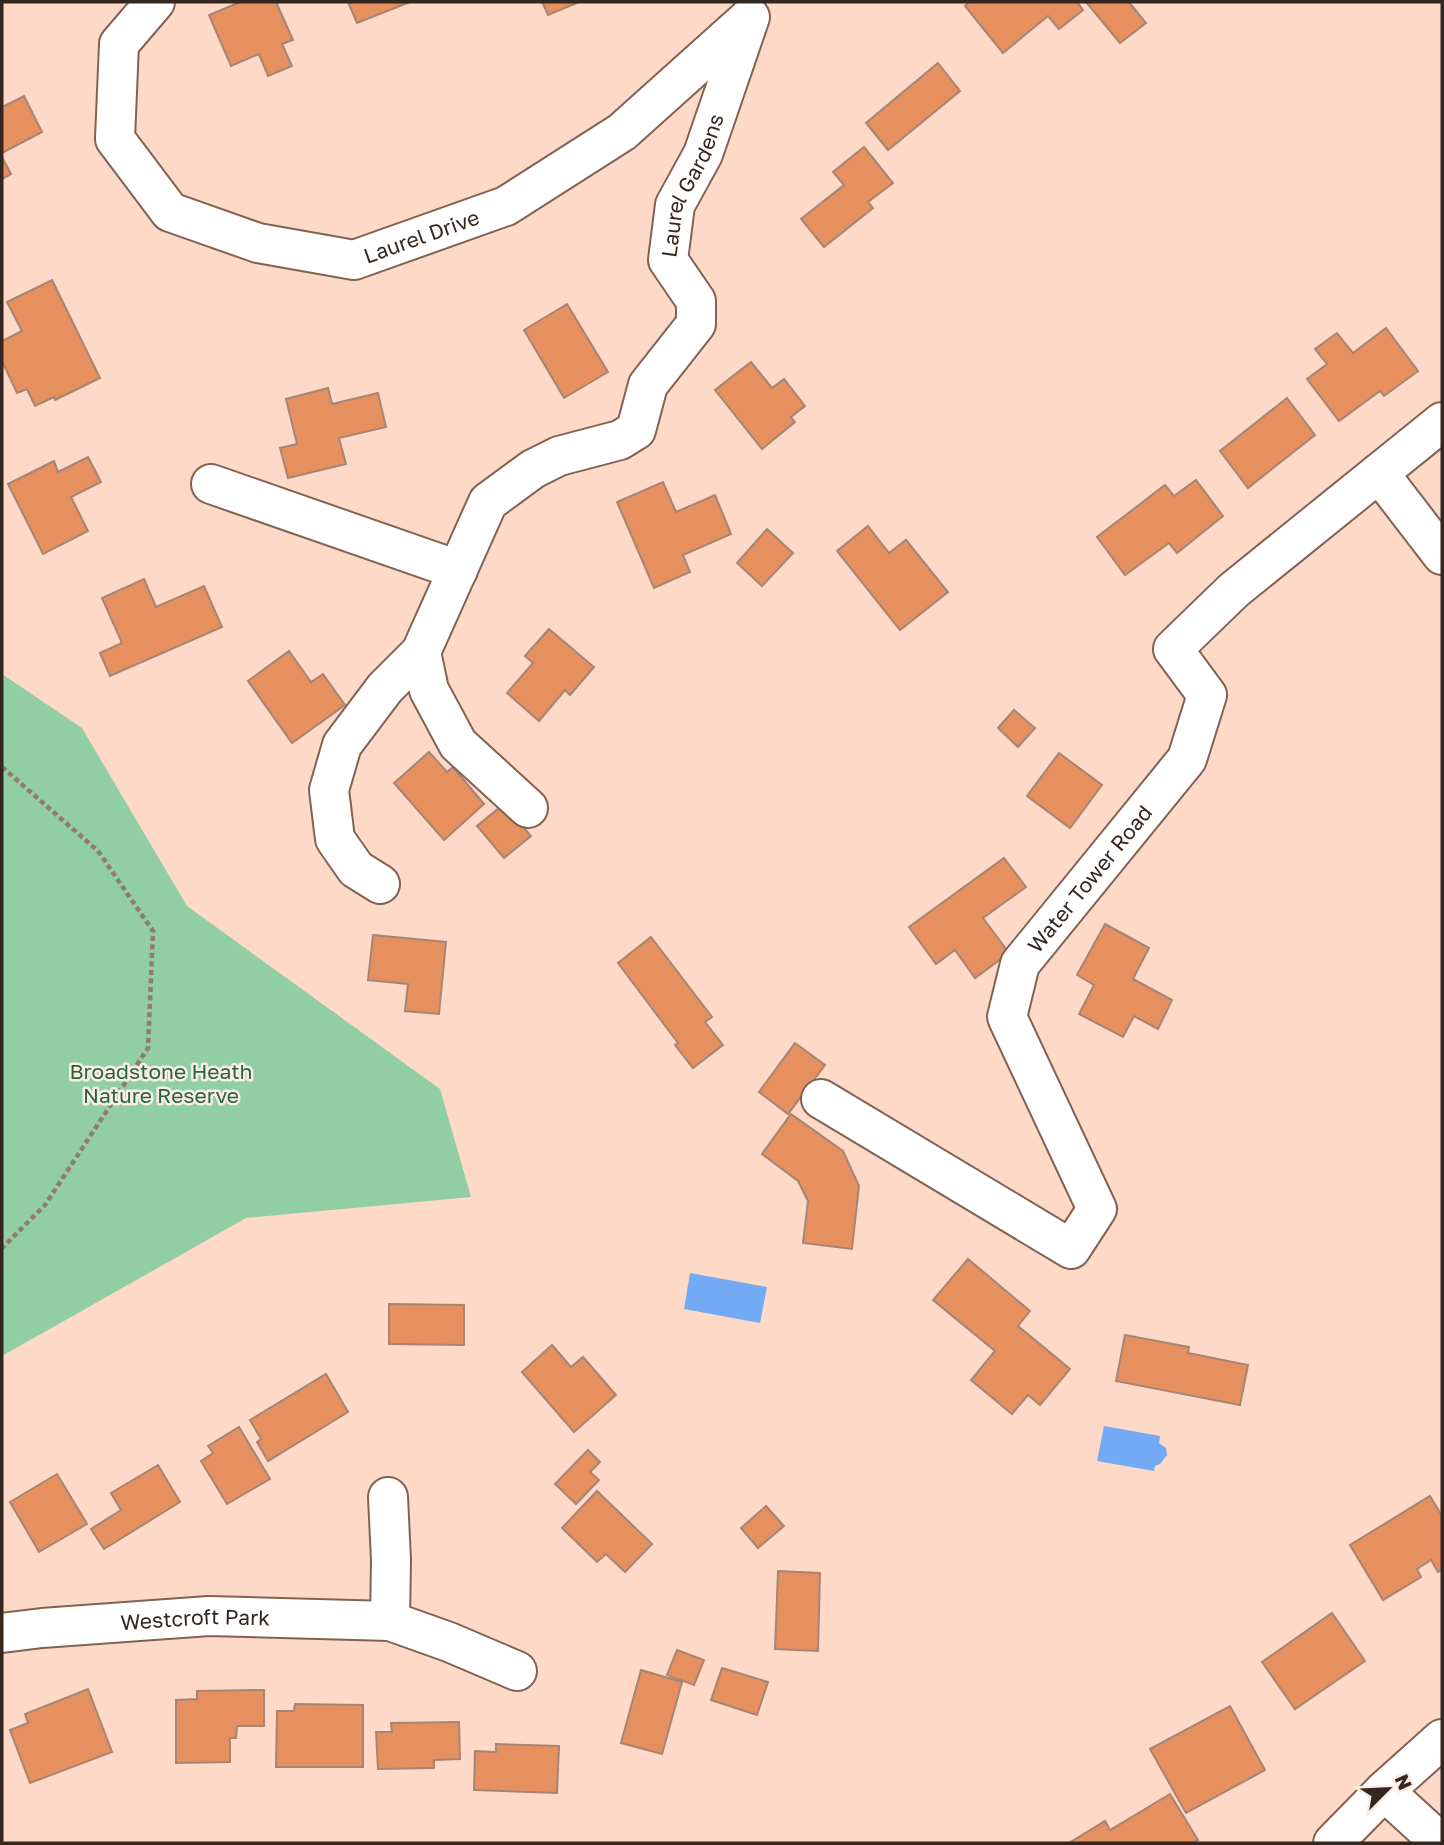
<svg xmlns="http://www.w3.org/2000/svg" width="1444" height="1845" font-family="'Golos Text',sans-serif">
<style>
.green{fill:#91cea4}
.water{fill:#72aaf3}
.building{fill:#e69060;stroke:#a68574;stroke-width:2}
.lines{fill:none;stroke-linecap:round;stroke-linejoin:round}
.minor-casing{stroke:#826252;stroke-width:42}
.path{stroke:#927a6e;stroke-width:4.5;stroke-dasharray:5 3.5;stroke-linecap:butt}
.minor{stroke:#fff;stroke-width:38}
.labels{text-anchor:middle;dominant-baseline:central;stroke-width:5;stroke-linejoin:round;paint-order:stroke}
.street-label{font-size:21px;fill:#342720;stroke:#fbece4}
.park-label{font-size:21px;fill:#25653f;stroke:#fbece4}
</style>
<rect width="100%" height="100%" fill="#fed9c7"/>
<polygon class="green" points="2,674 82,728 187,906 440,1089 471,1197 246,1218 2,1356"/>
<g class="water">
<polygon points="690,1273 767,1287 760,1323 684,1309"/>
<polygon points="1104,1426 1160,1436 1159,1443 1166,1448 1167,1455 1160,1464 1155,1466 1154,1471 1097,1461"/>
</g>
<g class="building">
<polygon points="240,2 276,2 293,40 282,44 292,66 268,76 259,54 231,66 209,15"/>
<polygon points="348,2 410,2 357,23"/>
<polygon points="542,2 579,2 548,15"/>
<polygon points="969,2 1077,2 1083,10 1059,29 1048,16 1003,53 965,6"/>
<polygon points="1086,2 1129,2 1146,23 1120,43"/>
<polygon points="938,63 960,91 888,150 866,123"/>
<polygon points="24,96 42,132 2,153 2,107"/>
<polygon points="864,147 893,183 868,202 873,208 824,247 801,219 844,185 833,172"/>
<polygon points="2,157 11,174 2,179"/>
<polygon points="52,280 100,378 55,400 54,397 35,406 27,389 17,393 2,361 2,341 22,331 7,302"/>
<polygon points="567,304 608,372 564,398 524,330"/>
<polygon points="1386,328 1418,371 1384,396 1380,391 1339,421 1307,379 1327,364 1315,349 1337,333 1353,353"/>
<polygon points="751,362 772,388 784,379 805,406 791,417 795,422 762,449 715,390"/>
<polygon points="328,388 332,404 378,393 386,427 339,438 346,464 288,478 280,448 297,444 286,399"/>
<polygon points="1287,398 1315,435 1248,488 1220,451"/>
<polygon points="88,457 101,482 71,497 88,531 43,554 8,484 54,461 58,472"/>
<polygon points="1196,480 1223,516 1177,553 1169,543 1125,575 1097,537 1165,485 1174,496"/>
<polygon points="663,482 676,512 715,495 731,534 683,555 690,572 654,588 617,502"/>
<polygon points="868,526 889,553 906,540 948,592 900,630 837,551"/>
<polygon points="767,529 793,553 762,586 737,563"/>
<polygon points="144,579 156,607 204,586 222,627 110,676 100,653 122,643 102,598"/>
<polygon points="549,629 594,667 570,695 565,690 539,721 507,693 533,663 525,656"/>
<polygon points="289,651 311,682 323,674 345,705 292,743 248,681"/>
<polygon points="1014,710 1035,728 1018,747 998,728"/>
<polygon points="429,752 447,772 453,767 484,804 444,840 394,783"/>
<polygon points="1059,753 1102,785 1070,828 1027,796"/>
<polygon points="504,804 531,836 504,858 477,826"/>
<polygon points="1004,858 1026,887 983,918 1009,953 975,978 955,950 936,964 909,927"/>
<polygon points="1105,924 1149,948 1133,979 1172,1000 1158,1029 1134,1016 1123,1037 1079,1014 1094,985 1077,975"/>
<polygon points="373,935 446,942 439,1014 405,1011 408,984 368,980"/>
<polygon points="651,937 712,1017 705,1022 723,1045 693,1068 675,1045 678,1043 618,963"/>
<polygon points="795,1043 825,1065 788,1114 759,1092"/>
<polygon points="791,1114 843,1151 859,1186 852,1249 803,1243 808,1201 798,1181 762,1154"/>
<polygon points="968,1259 1030,1311 1018,1326 1070,1369 1040,1405 1028,1395 1012,1414 971,1380 995,1351 933,1300"/>
<polygon points="389,1304 464,1305 464,1345 389,1344"/>
<polygon points="1125,1335 1189,1347 1188,1353 1248,1365 1240,1405 1116,1381"/>
<polygon points="552,1345 571,1367 583,1357 616,1395 574,1432 522,1372"/>
<polygon points="326,1374 348,1412 268,1461 257,1442 261,1439 250,1420"/>
<polygon points="239,1427 270,1479 227,1504 201,1461 213,1453 208,1446"/>
<polygon points="588,1450 600,1462 590,1472 599,1480 576,1504 555,1484"/>
<polygon points="158,1465 180,1502 104,1549 91,1529 121,1510 111,1493"/>
<polygon points="57,1474 87,1524 39,1552 10,1502"/>
<polygon points="597,1491 652,1544 625,1572 606,1554 597,1562 562,1528"/>
<polygon points="1430,1496 1442,1516 1442,1569 1438,1572 1431,1560 1417,1569 1421,1577 1383,1600 1350,1545"/>
<polygon points="766,1506 784,1526 758,1548 741,1528"/>
<polygon points="778,1571 820,1573 818,1651 775,1649"/>
<polygon points="1332,1613 1365,1661 1295,1709 1262,1662"/>
<polygon points="677,1650 704,1660 694,1685 667,1675"/>
<polygon points="722,1668 768,1682 757,1715 711,1700"/>
<polygon points="641,1670 682,1682 662,1754 621,1743"/>
<polygon points="88,1689 112,1752 30,1783 10,1730 28,1723 25,1714"/>
<polygon points="264,1690 264,1726 237,1726 236,1738 230,1738 230,1762 176,1763 176,1700 197,1699 197,1691"/>
<polygon points="295,1704 363,1705 363,1767 276,1767 277,1711 294,1711"/>
<polygon points="1230,1706 1265,1770 1186,1813 1150,1749"/>
<polygon points="459,1722 460,1759 434,1760 434,1768 378,1769 376,1732 392,1732 391,1723"/>
<polygon points="496,1744 559,1746 557,1793 474,1790 475,1751 496,1752"/>
<polygon points="1170,1794 1198,1840 1192,1843 1069,1843 1105,1821 1110,1830"/>
</g>
<g class="lines">
<g class="minor-casing">
<g id="minor">
<path id="s1" d="M155,2L119,44L115,139L170,212L258,243L354,260L506,206L622,132L749,18"/>
<polyline points="1379,473 1442,555"/>
<polyline points="211,484 458,570"/>
<path id="s2" d="M528,808L458,744L429,690L421,652L488,502L533,469L559,456L620,440L636,430L648,385L696,324V301L668,260L675,205L703,154L750,17"/>
<polyline points="380,884 356,869 335,839 329,790 342,745 385,688 421,652"/>
<path id="s3" d="M821,1099L1071,1249L1097,1209L1007,1017L1020,964L1187,759L1207,695L1173,649L1234,590L1442,422"/>
<polyline points="388,1497 391,1560 390,1621"/>
<path id="s4" d="M2,1633L42,1628L209,1616L390,1621L449,1642L517,1671"/>
<polyline points="1384,1791 1441,1843"/>
<polyline points="1333,1843 1384,1791 1442,1739"/>
</g>
</g>
<polyline class="path" points="2,767 98,851 153,931 148,1048 45,1205 2,1248"/>
<use href="#minor" class="minor"/>
</g>
<g class="labels">
<g class="street-label">
<text stroke="none"><textPath href="#s2" startOffset="802">Laurel Gardens</textPath></text>
<text stroke="none"><textPath href="#s1" startOffset="504">Laurel Drive</textPath></text>
<text stroke="none"><textPath href="#s3" startOffset="716">Water Tower Road</textPath></text>
<text stroke="none"><textPath href="#s4" startOffset="194">Westcroft Park</textPath></text>
</g>
<g class="park-label">
<text x="161" y="1071">Broadstone Heath<tspan x="161" dy="24">Nature Reserve</tspan></text>
</g>
</g>
<rect width="1444" height="1845" fill="none" stroke="#342720" stroke-width="7"/>
<g transform="translate(1388 1789) rotate(66)" stroke="#fbece4" stroke-width="5" paint-order="stroke">
<path d="M0-5L12 26L0 18L-12 26Z" fill="#342720"/>
<text y="-10" font-size="19" font-weight="bold" text-anchor="middle" fill="#342720">N</text>
</g>
</svg>
